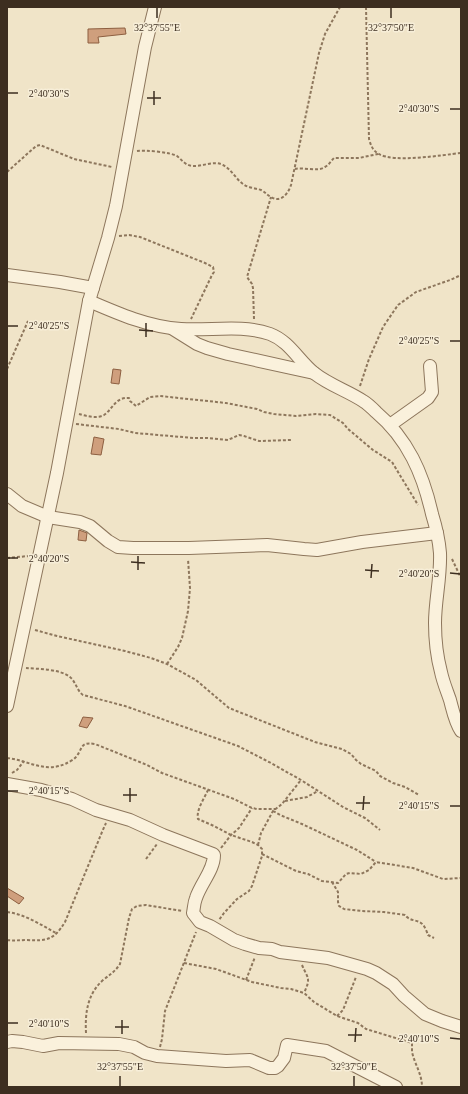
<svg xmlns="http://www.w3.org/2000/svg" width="468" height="1094" font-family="Georgia,serif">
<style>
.building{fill:#cf9f7d;stroke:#8d5f41}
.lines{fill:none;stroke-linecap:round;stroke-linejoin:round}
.minor-casing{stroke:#8d765c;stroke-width:14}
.path{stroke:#8d765c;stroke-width:2;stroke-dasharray:3 2;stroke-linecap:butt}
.minor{stroke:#faf1dc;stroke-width:12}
.ticks{fill:none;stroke:#3d2e20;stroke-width:1.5}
.ticks-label{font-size:10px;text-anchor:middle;fill:#3d2e20;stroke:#f7eed8;stroke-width:3;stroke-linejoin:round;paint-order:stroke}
</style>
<rect width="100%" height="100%" fill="#f0e4c8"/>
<g class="building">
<polygon points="125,28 126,34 98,37 99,43 88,43 88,29"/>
<polygon points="113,369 121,370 119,384 111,383"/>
<polygon points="94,437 104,439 101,455 91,454"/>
<polygon points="79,530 87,533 86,541 78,540"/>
<polygon points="83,717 93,718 87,728 79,726"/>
<polygon points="7,888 24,898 19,904 7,896"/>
</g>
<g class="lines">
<g class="minor-casing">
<g id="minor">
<polyline points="7,275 60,282 93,288"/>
<path d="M89,301C119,314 149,327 181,329C211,331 241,324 270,334C289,341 299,361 314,373C329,385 348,391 363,401C368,404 372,408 376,412C408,439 423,474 432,514C436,527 439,540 440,553C441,577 435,600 435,623C435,639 437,657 441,672C443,682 447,691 450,700C453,711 455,722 461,731"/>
<polyline points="173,329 197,344 207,348 228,354 314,373"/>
<polyline points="390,425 428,398 432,392 430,366"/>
<polyline points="7,494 22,506 48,517 80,522 90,526 108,541 118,547 133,548 189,548 267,545 304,549 317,550 362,542 437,533"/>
<polyline points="7,706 57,473 89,301 108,238 116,206 145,47 155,7"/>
<path d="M7,784L41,790L72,799L96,810L130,820L163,835L213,854L214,855C214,870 201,883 196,898C194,903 194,908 193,913L200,922L210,926L234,940L245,944L259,948L272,949L280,952L328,958L367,969L376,973L393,984L404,996L425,1014L442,1021L461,1027"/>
<polyline points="7,1042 12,1041 23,1042 43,1046 59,1043 119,1044 134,1047 145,1053 157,1056 226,1061 250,1060 269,1068 275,1068 278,1066 284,1058 287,1045 326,1051 396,1087"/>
</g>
</g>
<g class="path">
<path d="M366,7L369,139C371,146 373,151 379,154C394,163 443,155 461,153"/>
<path d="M137,151C145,150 170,152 177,156C182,160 185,165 192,166C202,167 214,160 223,165C231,169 236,179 243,184C248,188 255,188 261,190C265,192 267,195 271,197C281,203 288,194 291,185L319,53L325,34L340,7"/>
<path d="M295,169C303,167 318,172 325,167C329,165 331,161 334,158H359L378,154"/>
<polyline points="7,172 36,146 40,145 74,159 112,167"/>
<polyline points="119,236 129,235 140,237 205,263 213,267 214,272 212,275 191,319"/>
<polyline points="254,319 253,288 252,284 247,277 271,197"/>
<polyline points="7,369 28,321"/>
<polyline points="360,386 369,359 383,327 398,305 416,292 450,280 461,275"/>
<path d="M79,414C86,416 97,419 104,415C113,409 115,397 129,398L130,401L136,406L150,397L160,396L226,403L257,409L264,412L274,414L296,416L316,414L330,415L343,423L348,429L373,450L392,462L418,505"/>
<polyline points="76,424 119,429 135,433 194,438 207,438 228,440 239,435 244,436 259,441 292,440"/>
<polyline points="7,558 29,556"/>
<polyline points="452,559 461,578"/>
<polyline points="35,630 57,636 125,651 151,658 167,664 196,680 229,708 315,742 342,749 351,754 356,760 361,764 376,771 380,776 393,783 405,787 419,795"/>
<polyline points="167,664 178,647 182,638 188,611 190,588 188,559"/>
<path d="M26,668C39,669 60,669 70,677C76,682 77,691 83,695L125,706L238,746L269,762L301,780L343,807L365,818L380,830"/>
<path d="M7,758C28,760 45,774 67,763C69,762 73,760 75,758C83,750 79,741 95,744L147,765L162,773L234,799L252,808L257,809H276"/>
<polyline points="12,773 17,770 24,761"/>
<path d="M208,790C204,799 196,810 198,819L214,826L231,835L252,842L258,845L262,849V856L252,886L249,891L237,899L224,913L219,920"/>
<polyline points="285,801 307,797 318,791"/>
<polyline points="273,811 280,815 302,824 357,850 376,862"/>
<polyline points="258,845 261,833 273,811 282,804 301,780"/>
<polyline points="221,848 231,835 239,828 252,808"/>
<polyline points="262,854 296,871 308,874 322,881 338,883 346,874 350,873 361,874 369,870 376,862 413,868 443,879 461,878"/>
<polyline points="146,859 157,844"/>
<path d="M332,882L338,892V902L339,906L344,909L362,911L384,912L405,915C410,922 419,919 423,925C425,927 427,932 428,935L434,938"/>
<path d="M7,912C25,914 41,925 56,933"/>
<path d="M7,940C14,941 20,940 27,940C47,941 54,940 65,922L102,832L106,823"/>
<path d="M184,963L216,969L252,982L281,988L291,989L304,993L314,1002L337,1016L358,1023L366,1029L412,1043C412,1046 412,1049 412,1052C415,1065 422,1074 422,1087"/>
<path d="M302,965C308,979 311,978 304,993"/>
<polyline points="246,980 255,957"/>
<polyline points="337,1016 343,1010 356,977"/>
<path d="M86,1033C85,1014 87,995 102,981C109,975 115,972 120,964L129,918L132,909L137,906L146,905L182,911"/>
<polyline points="160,1047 162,1039 165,1011 196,932"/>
</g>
<use href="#minor" class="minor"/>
</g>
<path class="ticks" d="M157,18V8M391,18V8M8,93H18M147,98H161M154,105V91M450,109H460M8,326H18M139,330L153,331M146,337V323M450,341H460M8,558H18M131,562L145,563M138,570V556M365,570L379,571M450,573L460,574M371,578L372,564M8,791H18M123,795H137M130,802V788M356,803H370M450,806H460M363,810L364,796M8,1023H18M115,1027H129M122,1034V1020M348,1035H362M450,1038L460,1039M355,1042L356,1028M120,1086V1076M354,1086V1076"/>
<g class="ticks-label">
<text x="157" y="31">32°37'55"E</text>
<text x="391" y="31">32°37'50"E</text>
<text x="49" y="97">2°40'30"S</text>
<text x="419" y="112">2°40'30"S</text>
<text x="49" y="329">2°40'25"S</text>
<text x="419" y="344">2°40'25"S</text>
<text x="49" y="562">2°40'20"S</text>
<text x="419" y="577">2°40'20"S</text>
<text x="49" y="794">2°40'15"S</text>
<text x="419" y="809">2°40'15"S</text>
<text x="49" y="1027">2°40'10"S</text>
<text x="419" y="1042">2°40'10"S</text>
<text x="120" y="1070">32°37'55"E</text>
<text x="354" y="1070">32°37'50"E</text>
</g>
<rect width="468" height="1094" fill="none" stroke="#3d2e20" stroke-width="16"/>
</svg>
